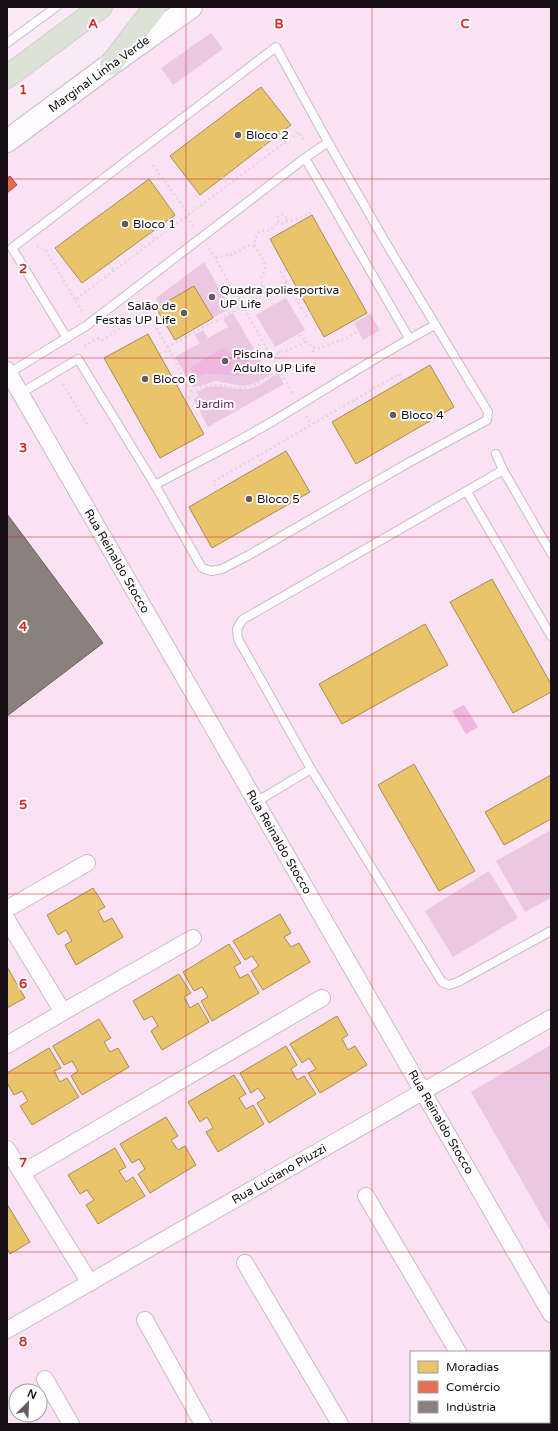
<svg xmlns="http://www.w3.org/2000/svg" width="558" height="1431" font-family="'Varela Round',sans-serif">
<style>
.built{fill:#fae1f3;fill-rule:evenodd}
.green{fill:#ebc7e2}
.water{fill:#eeb6e1}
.homes{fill:#e9c46a;stroke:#aa8d50}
.shops{fill:#e76f51;stroke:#a9523f}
.industry{fill:#8a817c;stroke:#685e5d}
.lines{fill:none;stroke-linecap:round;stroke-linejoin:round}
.lane-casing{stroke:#c9bdc6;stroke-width:10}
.street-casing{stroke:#c9bdc6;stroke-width:18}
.secondary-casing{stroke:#c9bdc6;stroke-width:24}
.highway-casing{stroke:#d3ccd1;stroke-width:24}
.path{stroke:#ddd9dc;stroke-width:2.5;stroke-dasharray:2 3;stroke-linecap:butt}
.lane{stroke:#fefcfe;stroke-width:8}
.street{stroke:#fefcfe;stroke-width:16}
.secondary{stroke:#fefcfe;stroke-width:22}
.highway{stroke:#dde2d7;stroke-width:22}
.grid{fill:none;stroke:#d62828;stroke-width:1;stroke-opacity:0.55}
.poi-dot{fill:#665b63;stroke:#fff;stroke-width:1.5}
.labels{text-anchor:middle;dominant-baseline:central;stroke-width:4;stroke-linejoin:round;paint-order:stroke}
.street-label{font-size:12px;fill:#170e15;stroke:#fff}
.poi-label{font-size:12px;fill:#170e15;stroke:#fff;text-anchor:start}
.park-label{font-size:12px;fill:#6f1a62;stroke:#fff}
.grid-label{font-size:13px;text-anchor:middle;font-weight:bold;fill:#d62828;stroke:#fff;stroke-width:4;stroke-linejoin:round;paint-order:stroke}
</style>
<rect width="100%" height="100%" fill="#f9eaf5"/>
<path class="built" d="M196,7H551V1424H10L7,1419V143ZM411,1352H549V1422H411ZM16,1391H40V1415H16Z"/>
<g class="green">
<polygon points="211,33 223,49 173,85 161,68"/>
<polygon points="204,262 231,308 213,318 194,286 160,306 156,298"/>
<polygon points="286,298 305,330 275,347 256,315"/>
<polygon points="233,313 269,375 253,384 243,386 215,381 193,388 175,357 200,343 195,335 203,330 208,338 228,327 223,319"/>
<polygon points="370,314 380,330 363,340 354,323"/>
<path d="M278,373L284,384L208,427L193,399L199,396L196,392C200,390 204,388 207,387C221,384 234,391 248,389C258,388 269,379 278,373Z"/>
<polygon points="551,830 551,898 525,912 496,861"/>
<polygon points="489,871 518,918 453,957 425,911"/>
<polygon points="551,1045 551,1232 471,1092"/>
</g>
<g class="water">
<path d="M223,348C228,355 235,357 242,350L254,371L242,376L216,374H206L195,377L190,368Z"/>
<polygon points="464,705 478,727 466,734 452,711"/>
</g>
<g class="homes">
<polygon points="261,87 291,125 200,195 170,156"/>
<polygon points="149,179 175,215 82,283 55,248"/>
<polygon points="312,215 367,313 324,337 270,239"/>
<polygon points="194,286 213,318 175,340 156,308"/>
<polygon points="148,334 204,434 160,458 104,358"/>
<polygon points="430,365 454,407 356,464 332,422"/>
<polygon points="286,451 310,492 212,548 189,507"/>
<polygon points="492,579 551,684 551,692 513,713 450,602"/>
<polygon points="425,624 448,665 342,724 319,684"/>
<polygon points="414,764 475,871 439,891 378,785"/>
<polygon points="551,775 551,819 504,845 485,812"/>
<polygon points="93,888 105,907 98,911 104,922 112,918 123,937 76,965 65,945 72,941 66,930 58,935 47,915"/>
<polygon points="280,914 291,933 284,937 291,947 299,943 310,962 263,990 251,971 259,966 252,956 245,960 233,941"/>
<polygon points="229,944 241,963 234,967 240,978 248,974 259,993 212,1021 201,1001 208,997 202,987 194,991 183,972"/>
<polygon points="7,967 25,998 7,1008"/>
<polygon points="179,974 191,993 184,997 190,1008 198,1003 209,1022 162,1050 151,1031 158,1026 152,1016 144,1020 133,1001"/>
<polygon points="337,1016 348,1035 342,1039 348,1050 355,1046 367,1065 320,1093 308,1073 316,1069 309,1058 302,1063 290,1044"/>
<polygon points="99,1019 111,1038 104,1042 110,1052 118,1048 129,1067 82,1095 71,1076 78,1071 72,1061 64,1065 53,1046"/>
<polygon points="286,1046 297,1065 291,1069 297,1080 304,1076 316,1094 269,1123 257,1103 265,1098 258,1088 251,1093 240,1073"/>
<polygon points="49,1048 61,1068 54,1071 60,1082 67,1078 79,1097 32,1125 20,1106 28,1101 22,1091 14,1095 7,1083 7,1073"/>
<polygon points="234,1075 246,1094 239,1098 246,1109 253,1105 264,1124 218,1152 206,1132 213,1128 207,1117 200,1122 188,1102"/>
<polygon points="166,1117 178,1136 171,1140 178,1150 185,1146 196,1165 150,1193 138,1174 145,1169 139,1159 132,1163 120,1144"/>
<polygon points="115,1148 126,1167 119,1171 126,1182 133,1177 145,1196 98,1224 86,1205 94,1200 87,1190 80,1194 68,1175"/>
<polygon points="7,1204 30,1242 10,1254 7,1248"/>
</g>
<polygon class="shops" points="10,176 17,185 7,193 7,178"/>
<polygon class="industry" points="7,514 103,643 7,716"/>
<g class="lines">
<g class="lane-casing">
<g id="lane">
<polyline points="7,43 56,7"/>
<polyline points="305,158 409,338"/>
<polyline points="9,373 86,326 305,158 328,142"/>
<polyline points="21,393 78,359 155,485 202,568 211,571 222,569 249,555 408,463 487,420 488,412 386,243 328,142 276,47 12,248 67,338"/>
<polyline points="496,454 503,470 551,553"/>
<polyline points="503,470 242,620 237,629 238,639 311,769 442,982 449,985 458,982 551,931"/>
<path d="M155,485C195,463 235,444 273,421C327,389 380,354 435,325"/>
<polyline points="467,492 551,636"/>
<polyline points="256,802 311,769"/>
</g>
</g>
<g class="street-casing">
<g id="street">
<polyline points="7,370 551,1314"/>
<polyline points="7,909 87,863"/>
<polyline points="7,920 63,1012"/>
<polyline points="7,1045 63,1012 193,938"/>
<polyline points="7,1149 90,1283"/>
<polyline points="22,1173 322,998"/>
<polyline points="366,1196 458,1352"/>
<polyline points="245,1263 340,1424"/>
<polyline points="145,1320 203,1424"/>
<polyline points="7,1330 551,1018"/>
<polyline points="45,1379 71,1424"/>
<polyline points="499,1422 500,1424"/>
</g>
</g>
<g class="secondary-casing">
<polyline id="secondary" points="7,141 111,64 191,7"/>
</g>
<g class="highway-casing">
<g id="highway">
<polyline points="111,64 155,7"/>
<polyline points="7,77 101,7"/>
</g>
</g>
<g class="path">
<polyline points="263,146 270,154"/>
<polyline points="153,165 189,215"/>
<polyline points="222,177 228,185"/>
<circle cx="282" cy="219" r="4.5"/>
<polyline points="186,217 193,226"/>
<polyline points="286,222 288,222 311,213"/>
<polyline points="151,233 155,240"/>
<polyline points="37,246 46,250 75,300"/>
<polyline points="209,248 293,394"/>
<polyline points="230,255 248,246 254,245"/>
<polyline points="216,258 229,254 232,257"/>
<polyline points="109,264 114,271"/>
<polyline points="286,281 306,316 311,314"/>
<polyline points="239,298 248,293 249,289 248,287 254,288 263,285"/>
<polyline points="274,305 264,288 261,278 265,270 265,266 264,261 254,245 255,239 259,231 270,230 278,222"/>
<polyline points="82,311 75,300 299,132 305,141"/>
<polyline points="98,338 101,341 146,310 169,350 193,395 185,400"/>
<polyline points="306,341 313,348 315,347 319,348 347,338 358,331"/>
<polyline points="84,346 98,338 96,334"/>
<polyline points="167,347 243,306 286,281 281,272 286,268"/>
<polyline points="313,352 313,348"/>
<polyline points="160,354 169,350"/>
<polyline points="273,358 277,355 277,351 280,353 281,351 283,352 304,343 306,341 298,334"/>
<polyline points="280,371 285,369"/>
<polyline points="63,384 88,426"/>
<polyline points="191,392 204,386 218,385 236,388 250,387 280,370"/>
<polyline points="354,400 358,406"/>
<polyline points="306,416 311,424"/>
<polyline points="258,455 263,464"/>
<polyline points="218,490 213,482 399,374 403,381"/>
</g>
<use href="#lane" class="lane"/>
<use href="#street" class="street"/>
<use href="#secondary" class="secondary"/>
<use href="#highway" class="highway"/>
</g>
<path class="grid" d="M186,7V1424M372,7V1424M7,179H551M7,358H551M7,537H551M7,716H551M7,894H551M7,1073H551M7,1252H551"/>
<g class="poi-dot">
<circle cx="238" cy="135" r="4"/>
<circle cx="125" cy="224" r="4"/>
<circle cx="212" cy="297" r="4"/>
<circle cx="184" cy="313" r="4"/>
<circle cx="225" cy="361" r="4"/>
<circle cx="145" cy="379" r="4"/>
<circle cx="393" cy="415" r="4"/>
<circle cx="249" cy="499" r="4"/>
</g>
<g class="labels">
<g class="street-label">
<text transform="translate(99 74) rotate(-36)">Marginal Linha Verde</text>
<text transform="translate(117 561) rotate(60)">Rua Reinaldo Stocco</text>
<text transform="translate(279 842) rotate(60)">Rua Reinaldo Stocco</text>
<text transform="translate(441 1122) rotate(60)">Rua Reinaldo Stocco</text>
<text transform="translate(279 1174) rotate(-30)">Rua Luciano Piuzzi</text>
</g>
<g class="poi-label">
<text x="246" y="135">Bloco 2</text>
<text x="133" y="224">Bloco 1</text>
<text x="220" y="290">Quadra poliesportiva<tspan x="220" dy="14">UP Life</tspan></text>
<text x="176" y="306" text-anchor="end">Salão de<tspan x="176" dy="14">Festas UP Life</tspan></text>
<text x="233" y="354">Piscina<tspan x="233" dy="14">Adulto UP Life</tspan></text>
<text x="153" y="379">Bloco 6</text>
<text x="401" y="415">Bloco 4</text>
<text x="257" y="499">Bloco 5</text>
</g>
<g class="park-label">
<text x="215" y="404">Jardim</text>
</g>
</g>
<g class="grid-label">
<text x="93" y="28">A</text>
<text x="279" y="28">B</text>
<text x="465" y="28">C</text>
<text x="23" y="94">1</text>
<text x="23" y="273">2</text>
<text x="23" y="452">3</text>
<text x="23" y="631">4</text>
<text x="23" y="809">5</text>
<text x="23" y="988">6</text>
<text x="23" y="1167">7</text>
<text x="23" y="1346">8</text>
</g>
<rect width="558" height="1431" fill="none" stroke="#170e15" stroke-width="16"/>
<rect x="410" y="1351" width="140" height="72" fill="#ffffff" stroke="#a29fa1"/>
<rect x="418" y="1361" width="20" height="12" fill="#e9c46a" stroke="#a29fa1"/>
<text x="446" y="1371" font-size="12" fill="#170e15">Moradias</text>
<rect x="418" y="1381" width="20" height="12" fill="#e76f51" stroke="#a29fa1"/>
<text x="446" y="1391" font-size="12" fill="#170e15">Comércio</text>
<rect x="418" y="1401" width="20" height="12" fill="#8a817c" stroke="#a29fa1"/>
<text x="446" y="1411" font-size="12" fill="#170e15">Indústria</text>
<g transform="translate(28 1403) rotate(24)"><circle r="19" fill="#ffffff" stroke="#a29fa1"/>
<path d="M0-3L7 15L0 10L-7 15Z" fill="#665b63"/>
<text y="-6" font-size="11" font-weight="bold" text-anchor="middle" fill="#170e15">N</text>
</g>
</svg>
